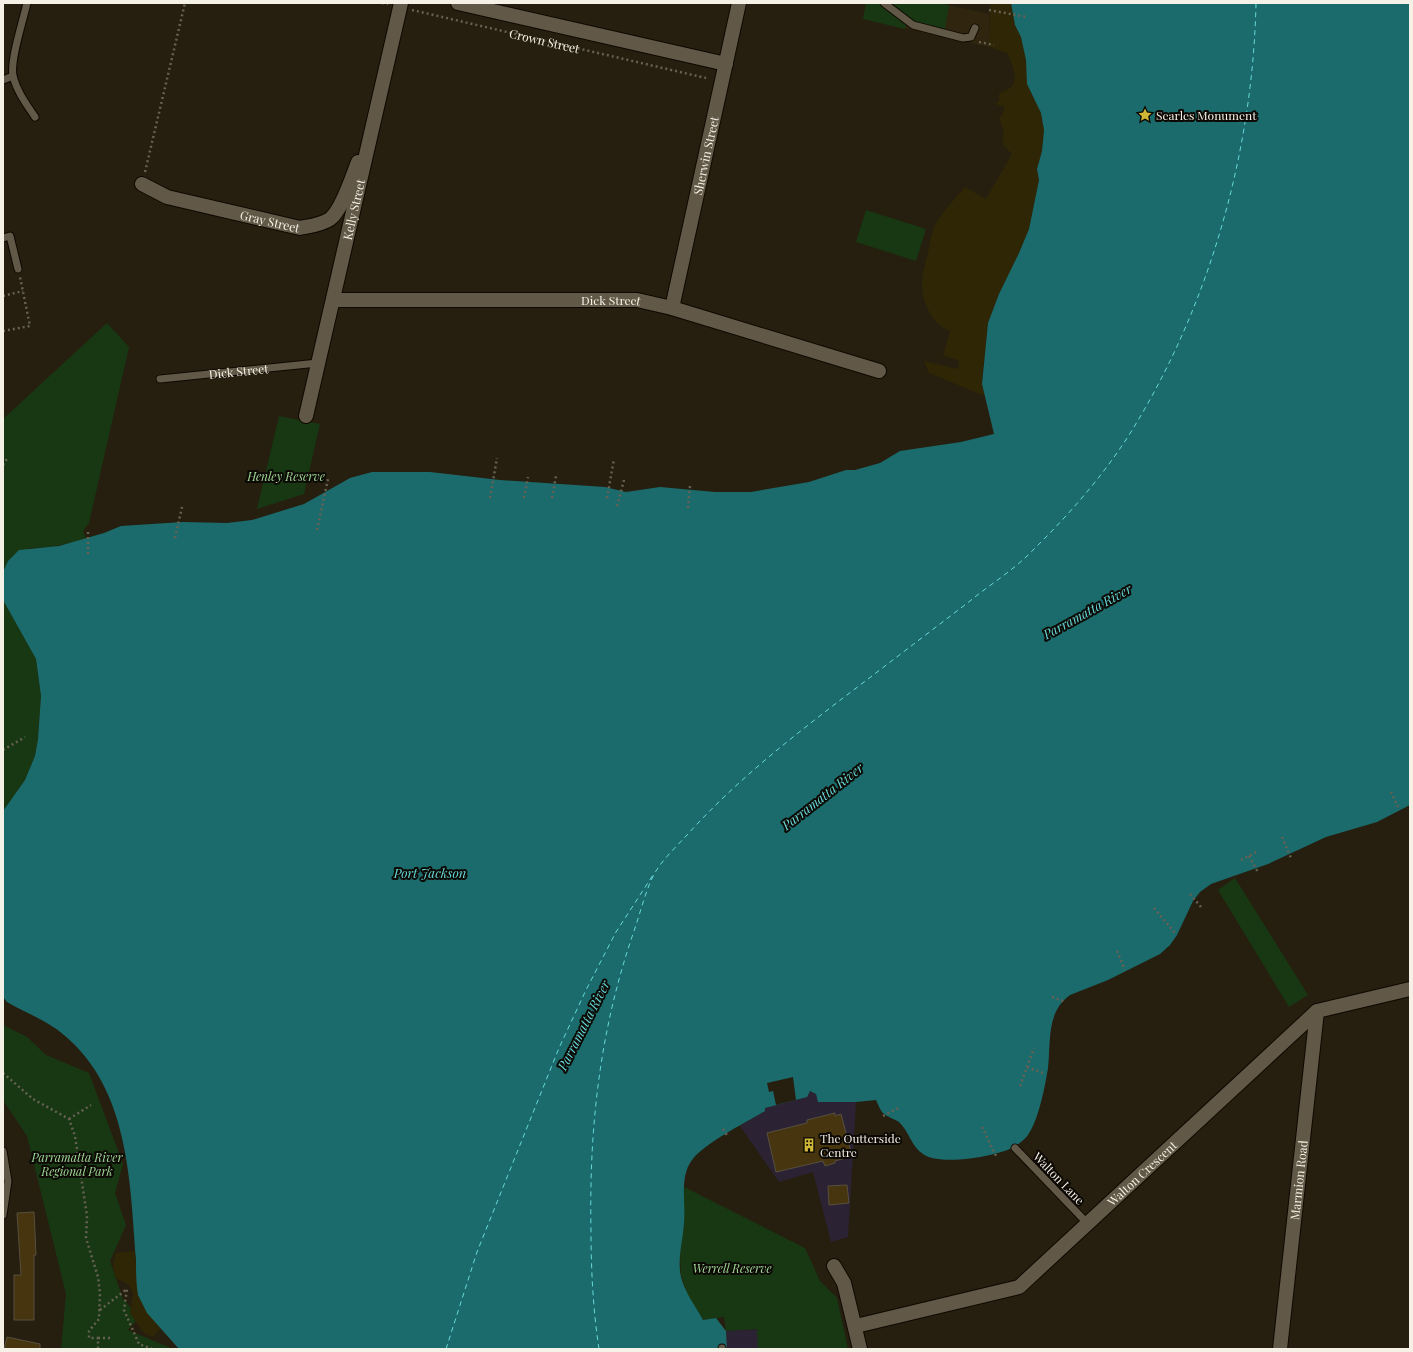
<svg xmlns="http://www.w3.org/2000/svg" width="1413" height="1352" font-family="'Playfair Display',serif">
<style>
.commercial{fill:#2b2333}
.built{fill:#30260f}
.green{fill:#173812}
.sand{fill:#2f2605}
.water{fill:#1b6b6d}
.pier{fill:#261f0f}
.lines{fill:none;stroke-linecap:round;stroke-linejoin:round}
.ferry{stroke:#66d8d9;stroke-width:1;stroke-dasharray:5 4;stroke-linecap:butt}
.building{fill:#46350e;stroke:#574f3e}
.service-casing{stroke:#0f0800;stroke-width:9}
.minor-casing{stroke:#0f0800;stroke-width:16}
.path{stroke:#676153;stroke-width:2.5;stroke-dasharray:2 3;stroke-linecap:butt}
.service{stroke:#615847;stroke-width:7}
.minor{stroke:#615847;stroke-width:14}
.labels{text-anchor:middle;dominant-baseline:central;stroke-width:4;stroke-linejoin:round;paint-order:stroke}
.street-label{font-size:12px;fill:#f6f1e6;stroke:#0c0904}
.poi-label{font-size:12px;fill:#f6f1e6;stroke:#0c0904;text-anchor:start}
.park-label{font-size:12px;font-style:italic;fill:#9fd696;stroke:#0c0904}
.water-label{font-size:13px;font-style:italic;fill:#66d8d9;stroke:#0c0904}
</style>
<rect width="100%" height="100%" fill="#261f0f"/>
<g class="commercial">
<polygon points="810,1091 816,1094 818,1102 856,1102 848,1237 831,1242 813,1172 779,1182 740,1126 764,1111 764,1108"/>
<polygon points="758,1329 758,1349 727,1349 726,1331"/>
</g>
<polygon class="built" points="866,3 938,3 989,14 990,47 863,19"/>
<g class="green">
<polygon points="866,3 878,3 906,24 905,29 863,19"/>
<polygon points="889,3 938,3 949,5 945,29 909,20"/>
<polygon points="866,210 926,229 916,261 856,242"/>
<polygon points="107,323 129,347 89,523 83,531 86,539 52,547 30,548 4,569 3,572 3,419"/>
<polygon points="279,416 320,424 304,494 257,509"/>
<polygon points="3,600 36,659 41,696 38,739 35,756 25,780 3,811"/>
<polygon points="1235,878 1308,995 1289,1007 1218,890"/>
<polygon points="3,1025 27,1037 46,1055 89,1073 123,1164 115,1193 126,1225 110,1261 123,1299 139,1317 128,1330 173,1349 61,1349 66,1294 27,1136 3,1100"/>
<polygon points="684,1187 805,1248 820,1281 837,1298 848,1349 758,1349 757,1329 726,1331 724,1317 703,1320 687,1294 681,1275 680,1254 684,1223"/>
</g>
<g class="sand">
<path d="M990,3H1011L1015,25L1021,37L1027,60V84L1041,113L1044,130L1042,151L1037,169L1039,180L1029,229L1019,253L999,294L988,323L983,371L982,384L985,396L929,373L924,361L958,369L959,360L943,356L950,331C933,325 925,307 922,290C921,278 925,264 928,253C930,244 931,232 936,223C944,210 955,199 965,187L986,199L1012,154L1002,144L1004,133L999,116H1002L1005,107L995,104L999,101V94C1003,91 1010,89 1013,85C1018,76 1011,61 1007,53L990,47Z"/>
<polygon points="135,1251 138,1295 161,1328 153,1337 144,1333 130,1313 133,1294 130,1286 115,1277 113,1266 116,1253"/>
</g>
<path class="water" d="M1011,3H1410V805L1377,822L1326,837L1268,864L1211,884L1200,892L1193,901L1177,935L1170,945L1160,954L1108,980L1070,995C1046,1012 1051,1042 1048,1068C1045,1086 1039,1119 1028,1135C1024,1140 1018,1145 1012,1148C993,1157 940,1166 923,1154C911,1146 909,1131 899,1122C895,1119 887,1117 883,1113C880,1110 878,1104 876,1100L856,1102H818L816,1094L810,1091L807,1097L765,1108V1111C744,1124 706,1142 692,1160C679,1177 686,1203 684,1223C683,1241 677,1259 681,1277C685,1293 695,1305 703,1320L716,1318L726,1331L727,1349H179L147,1313L138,1295C136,1283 136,1271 136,1259C130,1181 129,1089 64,1035C48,1021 26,1013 7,1002L3,997V811L25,780L35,756L38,739L41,696L36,659L3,600V572L8,561L19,550L59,546L104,533L121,526L183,522L227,523L252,520L304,504L350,478L372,472H430L500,480L605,487L626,492L660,487L715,492H751L809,482L846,470H855L880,463L900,451L961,442L994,434L982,384L988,323L999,294L1019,253L1029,229L1039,180L1037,169L1042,151L1044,130L1041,113L1027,84L1026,60L1021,37L1015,25Z"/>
<polygon class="pier" points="793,1077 796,1100 776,1105 773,1091 769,1092 767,1083"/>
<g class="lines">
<g class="ferry">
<polyline points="446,1349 477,1252 559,1048 586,990 616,932 653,875"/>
<path d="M599,1349C593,1310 591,1269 591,1230C589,1126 600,1029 634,931C640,914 647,885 656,871C664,858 677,846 687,835C741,775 805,727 868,679C902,653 936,627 970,601C988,586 1009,573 1026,557C1064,520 1101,479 1129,435C1209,308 1253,152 1256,3"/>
</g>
</g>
<g class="building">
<polygon points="835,1113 835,1116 841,1114 852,1156 835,1161 835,1163 825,1166 823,1161 776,1172 767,1133 807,1123 807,1120"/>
<polygon points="847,1185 849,1203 829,1205 828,1186"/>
<polygon points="34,1212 36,1255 34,1255 34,1320 14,1320 14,1275 21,1275 17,1213"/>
<polygon points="7,1337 40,1344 40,1349 4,1349"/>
</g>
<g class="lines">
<g class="service-casing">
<g id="service">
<path d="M27,3C23,21 10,60 13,76C17,92 27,105 35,117"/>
<polyline points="884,3 913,25 963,38 971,37 975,28"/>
<polyline points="3,80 13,76"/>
<polyline points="3,238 10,236 18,269"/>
<path id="s2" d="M160,379L318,363"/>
<polyline points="1015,1148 1088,1224"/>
<polyline points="3,1151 8,1181 3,1215"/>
<polyline points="722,1348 722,1349"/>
</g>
</g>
<g class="minor-casing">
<g id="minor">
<polyline points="458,3 726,64"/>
<path id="s3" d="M142,184L167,197L300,228C310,226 321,225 330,219C342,210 352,177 358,162"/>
<path id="s4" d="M333,300H637L672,308L879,371"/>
<path id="s5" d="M672,308L739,3"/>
<path id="s6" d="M306,416L401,3"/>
<polyline points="834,1266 844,1283 860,1349"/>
<path id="s7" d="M856,1326L1019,1287L1317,1011L1410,989"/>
<path id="s8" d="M1280,1349L1317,1011"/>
</g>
</g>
<g class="path">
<polyline points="382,3 388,4"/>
<path id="s1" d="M412,10L706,78"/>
<polyline points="989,10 1027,17"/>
<polyline points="979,42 994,45"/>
<polyline points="145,172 185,3"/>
<polyline points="3,296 23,291"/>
<polyline points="3,331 30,326 20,277"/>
<polyline points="3,465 8,457"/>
<polyline points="490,498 497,458"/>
<polyline points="524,498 528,477"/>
<polyline points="552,498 556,476"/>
<polyline points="607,498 614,459"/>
<polyline points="617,506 624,480"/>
<polyline points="688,508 690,486"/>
<polyline points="317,530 328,479"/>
<polyline points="88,532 88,554"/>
<polyline points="175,538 182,507"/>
<polyline points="3,750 25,737"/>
<polyline points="1391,792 1398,807"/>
<polyline points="1282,837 1291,858"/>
<polyline points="1249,856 1258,872"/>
<polyline points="1241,860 1256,852"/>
<polyline points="1190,894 1201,907"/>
<polyline points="1154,908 1175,933"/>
<polyline points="1117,951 1125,970"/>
<polyline points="1052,997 1066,1002"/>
<polyline points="1027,1067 1043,1073"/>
<polyline points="3,1073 33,1099 69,1119 75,1136 87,1216 86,1238 98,1277 100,1293 99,1319 89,1331 89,1338 98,1338 98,1349"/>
<polyline points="1020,1086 1034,1048"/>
<polyline points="883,1116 900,1107"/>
<polyline points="69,1119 91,1105"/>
<polyline points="982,1127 997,1158"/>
<polyline points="723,1129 728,1137"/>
<polyline points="100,1310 127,1289 124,1310 139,1344 152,1349"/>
<polyline points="98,1338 110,1338"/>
</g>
<use href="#service" class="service"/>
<use href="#minor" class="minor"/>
</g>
<defs>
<g id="sight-bare" transform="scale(1.08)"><path d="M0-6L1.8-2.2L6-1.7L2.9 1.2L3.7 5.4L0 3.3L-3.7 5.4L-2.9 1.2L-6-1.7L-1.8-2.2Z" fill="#d1b736" stroke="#0c0904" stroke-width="2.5" paint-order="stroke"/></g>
<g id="building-bare" transform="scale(1.08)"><path d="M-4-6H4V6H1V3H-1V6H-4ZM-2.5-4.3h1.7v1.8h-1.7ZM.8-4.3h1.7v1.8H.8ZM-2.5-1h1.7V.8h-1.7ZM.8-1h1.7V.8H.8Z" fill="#d1b736" stroke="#0c0904" stroke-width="2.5" paint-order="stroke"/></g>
</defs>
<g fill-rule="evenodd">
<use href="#sight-bare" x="1145" y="115"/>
<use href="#building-bare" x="809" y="1145"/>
</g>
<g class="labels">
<g class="street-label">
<text stroke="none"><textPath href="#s1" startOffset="136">Crown Street</textPath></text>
<text stroke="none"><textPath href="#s5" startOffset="156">Sherwin Street</textPath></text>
<text stroke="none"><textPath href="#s6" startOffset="212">Kelly Street</textPath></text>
<text stroke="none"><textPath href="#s3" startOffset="134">Gray Street</textPath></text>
<text stroke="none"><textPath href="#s4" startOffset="278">Dick Street</textPath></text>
<text stroke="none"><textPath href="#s2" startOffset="79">Dick Street</textPath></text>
<text stroke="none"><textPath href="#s7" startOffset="335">Walton Crescent</textPath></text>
<text transform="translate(1059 1178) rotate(46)">Walton Lane</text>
<text stroke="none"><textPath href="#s8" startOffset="170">Marmion Road</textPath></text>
</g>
<g class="poi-label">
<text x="1156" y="115">Searles Monument</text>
<text x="820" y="1138">The Outterside<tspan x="820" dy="14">Centre</tspan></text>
</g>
<g class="park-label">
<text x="286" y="476">Henley Reserve</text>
<text x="77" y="1157">Parramatta River<tspan x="77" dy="14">Regional Park</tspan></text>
<text x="732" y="1268">Werrell Reserve</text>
</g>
<g class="water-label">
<text transform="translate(1087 611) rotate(-29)">Parramatta River</text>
<text transform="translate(822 796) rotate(-38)">Parramatta River</text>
<text x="430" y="872">Port Jackson</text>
<text transform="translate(583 1025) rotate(-63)">Parramatta River</text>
</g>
</g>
<rect width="1413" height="1352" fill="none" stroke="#f6f1e6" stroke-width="8"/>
</svg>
